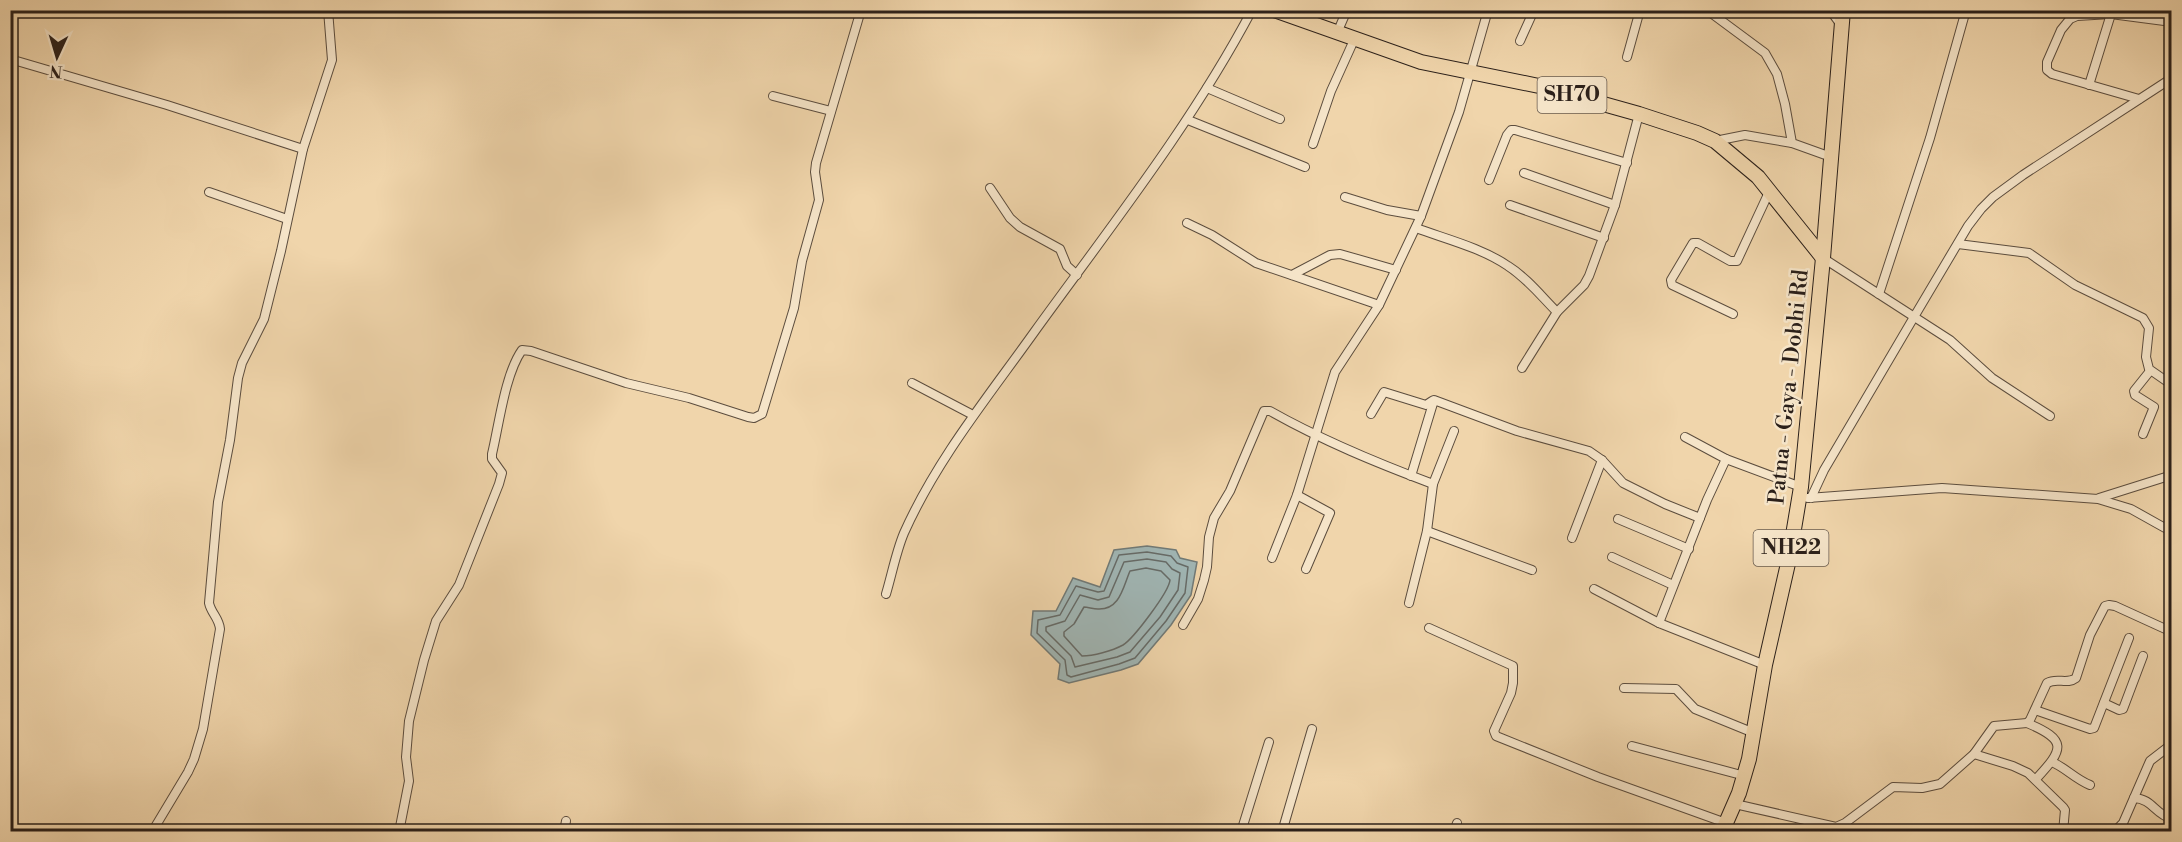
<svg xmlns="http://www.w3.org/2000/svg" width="2182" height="842" font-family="'Libre Bodoni',serif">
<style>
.water{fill:#a0b6b5;stroke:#717a77;stroke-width:1.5}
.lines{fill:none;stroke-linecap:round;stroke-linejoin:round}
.shore{stroke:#666b68;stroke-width:1.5}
.minor-casing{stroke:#5c4d3e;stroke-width:10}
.primary-casing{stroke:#2b201a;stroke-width:16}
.minor{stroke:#f5e4c8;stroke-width:8}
.primary{stroke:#f0d5ab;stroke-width:14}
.labels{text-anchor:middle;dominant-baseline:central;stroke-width:5;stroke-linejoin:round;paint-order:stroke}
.shield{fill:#f5e4c8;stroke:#685b4e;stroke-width:1.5}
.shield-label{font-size:21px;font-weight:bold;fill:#2b201a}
.street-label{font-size:22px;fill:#2b201a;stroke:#f5e4c8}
</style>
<rect width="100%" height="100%" fill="#f0d5ab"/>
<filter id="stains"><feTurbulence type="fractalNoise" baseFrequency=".00333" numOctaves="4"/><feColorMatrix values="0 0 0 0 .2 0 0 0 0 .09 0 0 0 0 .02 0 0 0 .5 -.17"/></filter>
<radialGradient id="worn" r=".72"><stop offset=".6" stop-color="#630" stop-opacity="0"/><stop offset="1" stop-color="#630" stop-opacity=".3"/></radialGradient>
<polygon class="water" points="1147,546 1176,550 1180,558 1197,562 1191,595 1171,625 1138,664 1121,670 1069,683 1058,679 1060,664 1031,635 1033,611 1056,611 1073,578 1100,587 1114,550"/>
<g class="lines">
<g class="shore">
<polygon points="1147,552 1171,556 1177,563 1188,567 1185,593 1166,621 1135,658 1119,664 1071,677 1067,675 1065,660 1037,633 1038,620 1060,615 1076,586 1098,592 1104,591 1119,555"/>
<polygon points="1147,559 1166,562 1172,569 1180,573 1178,590 1160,617 1130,652 1117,657 1075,667 1071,656 1046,631 1046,627 1065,621 1080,595 1098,600 1109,597 1124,562"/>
<path d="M1146,568L1161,571L1170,580C1169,592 1133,639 1123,645C1112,651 1093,656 1082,656L1064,636V632L1074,624L1084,607C1088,607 1093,609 1098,609C1120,610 1123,587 1130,571Z"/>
</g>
<g class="minor-casing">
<g id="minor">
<polyline points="1707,10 1765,53 1777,74 1785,104 1792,143 1831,157"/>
<polyline points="1830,10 1841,25"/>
<polyline points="1337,33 1347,10"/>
<polyline points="1520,41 1534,10"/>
<polyline points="1627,57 1640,10"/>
<polyline points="10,59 167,105 303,149"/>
<polyline points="2089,85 2111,14"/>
<polyline points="1207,88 1280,119"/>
<polyline points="773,96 831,111"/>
<polyline points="2139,99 2052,74 2047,70 2047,62 2061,30 2070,19 2077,16 2111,14 2172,22"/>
<polyline points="1188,120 1305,167"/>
<polyline points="1715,141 1745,135 1792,143"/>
<polyline points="1313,144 1331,91 1354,40"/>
<polyline points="1524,173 1615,205"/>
<polyline points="1489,180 1507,135 1511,130 1515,130 1627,163"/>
<polyline points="990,188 1010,218 1020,227 1060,249 1067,266 1077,275"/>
<polyline points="209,192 287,219"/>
<polyline points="1345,197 1387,210 1421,216"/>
<polyline points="1510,205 1604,238"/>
<polyline points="1187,223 1212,235 1256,263 1379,305"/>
<path d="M1416,228C1446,239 1482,248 1508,266C1527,278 1541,296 1557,312"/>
<polyline points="1958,244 2029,253 2075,285 2143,318 2149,328 2146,357 2149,369 2172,385"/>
<polyline points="1823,258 1950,340 1992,378 2050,416"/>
<polyline points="1292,275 1330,255 1340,254 1396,270"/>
<polyline points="1879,294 1930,138 1966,10"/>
<polyline points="1733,314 1672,285 1671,280 1693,243 1698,243 1730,261 1737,261 1770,190"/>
<polyline points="1522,368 1557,312 1584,285 1589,276 1615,205 1639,114"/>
<polyline points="912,383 973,415"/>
<polyline points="1371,414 1384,392 1426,405 1432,401"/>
<polyline points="2143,434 2154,407 2135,395 2134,391 2150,371"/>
<polyline points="1685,437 1726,459 1801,487"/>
<polyline points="1411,476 1434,400 1517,431 1589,451 1602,460 1623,483 1665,504 1700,518"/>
<polyline points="1297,495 1330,513 1306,569"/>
<polyline points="1808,498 1942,488 2098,499 2131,509 2165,528"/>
<polyline points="1811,498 1824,470 1914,317 1968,226 1981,209 1993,197 2023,175 2172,78"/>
<polyline points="2099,498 2172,475"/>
<polyline points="1618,519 1689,549"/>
<polyline points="1427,531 1532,570"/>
<polyline points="1572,538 1602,460"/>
<polyline points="1612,557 1673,585"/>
<polyline points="1272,558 1297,495 1335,372 1379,305 1421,216 1459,112 1488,10"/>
<polyline points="1594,589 1659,623 1765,665"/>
<path d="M886,594C892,574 896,552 904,533C937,459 988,397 1035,331C1111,226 1191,125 1252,10"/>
<polyline points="1409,603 1427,531 1433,484 1454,431"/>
<polyline points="1659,623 1707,500 1726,459"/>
<path d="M1183,625L1198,599L1204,580L1207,567L1209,537L1214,518L1230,491L1264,411H1270C1323,441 1377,463 1433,484"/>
<polyline points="1429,628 1513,666 1513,683 1511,693 1494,731 1496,736 1598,777 1726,823"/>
<polyline points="1624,688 1676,689 1695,709 1754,733"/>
<polyline points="2104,703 2119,710 2123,709 2143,656"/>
<polyline points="2035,710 2090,729 2094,728 2129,638"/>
<path d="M2027,723C2068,740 2064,749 2036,779"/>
<polyline points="1632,746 1745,776"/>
<polyline points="1974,754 2013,766 2028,773 2063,807 2065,810 2063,832"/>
<path d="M2052,762C2066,768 2075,779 2090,785"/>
<path d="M2134,798C2153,799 2154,814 2172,819"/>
<path d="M1735,804L1836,827L1845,823L1893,787L1922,788L1940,784L1974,754L1994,726L2027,723L2030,720L2047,683C2057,677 2067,685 2076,678L2090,635L2105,606L2109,605L2115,606L2172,632"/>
<path d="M152,832L188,772L194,759L203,729L220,629C219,618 211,613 209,603L218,502L230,440L238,378L242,363L264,319L281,251L303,149L332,60L328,10"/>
<path d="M399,832L409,781L406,757L409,721L424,660L436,621L459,585L499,484L502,473L492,459V454C499,425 505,374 522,350L531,351L626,383L689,398L748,417L754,418L762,414L794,308L802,261L819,200L815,172L816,163L861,10"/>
<polyline points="564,832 566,821"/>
<polyline points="1241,832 1269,742"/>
<polyline points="1282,832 1312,729"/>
<polyline points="1454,832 1457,823"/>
<polyline points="1938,832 1938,830"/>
<polyline points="2109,832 2117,829 2123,823 2150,761 2172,744"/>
</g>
</g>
<g class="primary-casing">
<g id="primary">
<polyline points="1274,10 1421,62 1539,86 1639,114 1697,133 1715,141 1758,177 1823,258"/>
<polyline points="1722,832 1739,793 1749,759 1765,665 1789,559 1801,487 1823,258 1843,10"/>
</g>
</g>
<use href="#minor" class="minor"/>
<use href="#primary" class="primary"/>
</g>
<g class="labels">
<g class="shield">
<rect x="1537.5" y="77" width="69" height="36" rx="4.5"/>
<rect x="1753.5" y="530" width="75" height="36" rx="4.5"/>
</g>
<g class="shield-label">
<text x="1572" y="95">SH70</text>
<text x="1791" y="548">NH22</text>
</g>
<g class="street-label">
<text transform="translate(1789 387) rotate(-84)">Patna - Gaya - Dobhi Rd</text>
</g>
</g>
<rect width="2182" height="842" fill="none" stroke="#f0d5ab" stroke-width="36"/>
<rect x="12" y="12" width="2158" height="818" fill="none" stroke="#2b201a" stroke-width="3"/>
<rect x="18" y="18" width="2146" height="806" fill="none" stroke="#2b201a" stroke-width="1.5"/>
<g transform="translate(57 57) rotate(184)" stroke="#f5e4c8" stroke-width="4.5" paint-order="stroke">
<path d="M0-4.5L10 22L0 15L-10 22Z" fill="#2b201a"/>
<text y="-9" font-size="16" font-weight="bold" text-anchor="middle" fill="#2b201a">N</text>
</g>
<rect width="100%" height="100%" filter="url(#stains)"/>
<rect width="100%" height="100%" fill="url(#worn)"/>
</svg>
